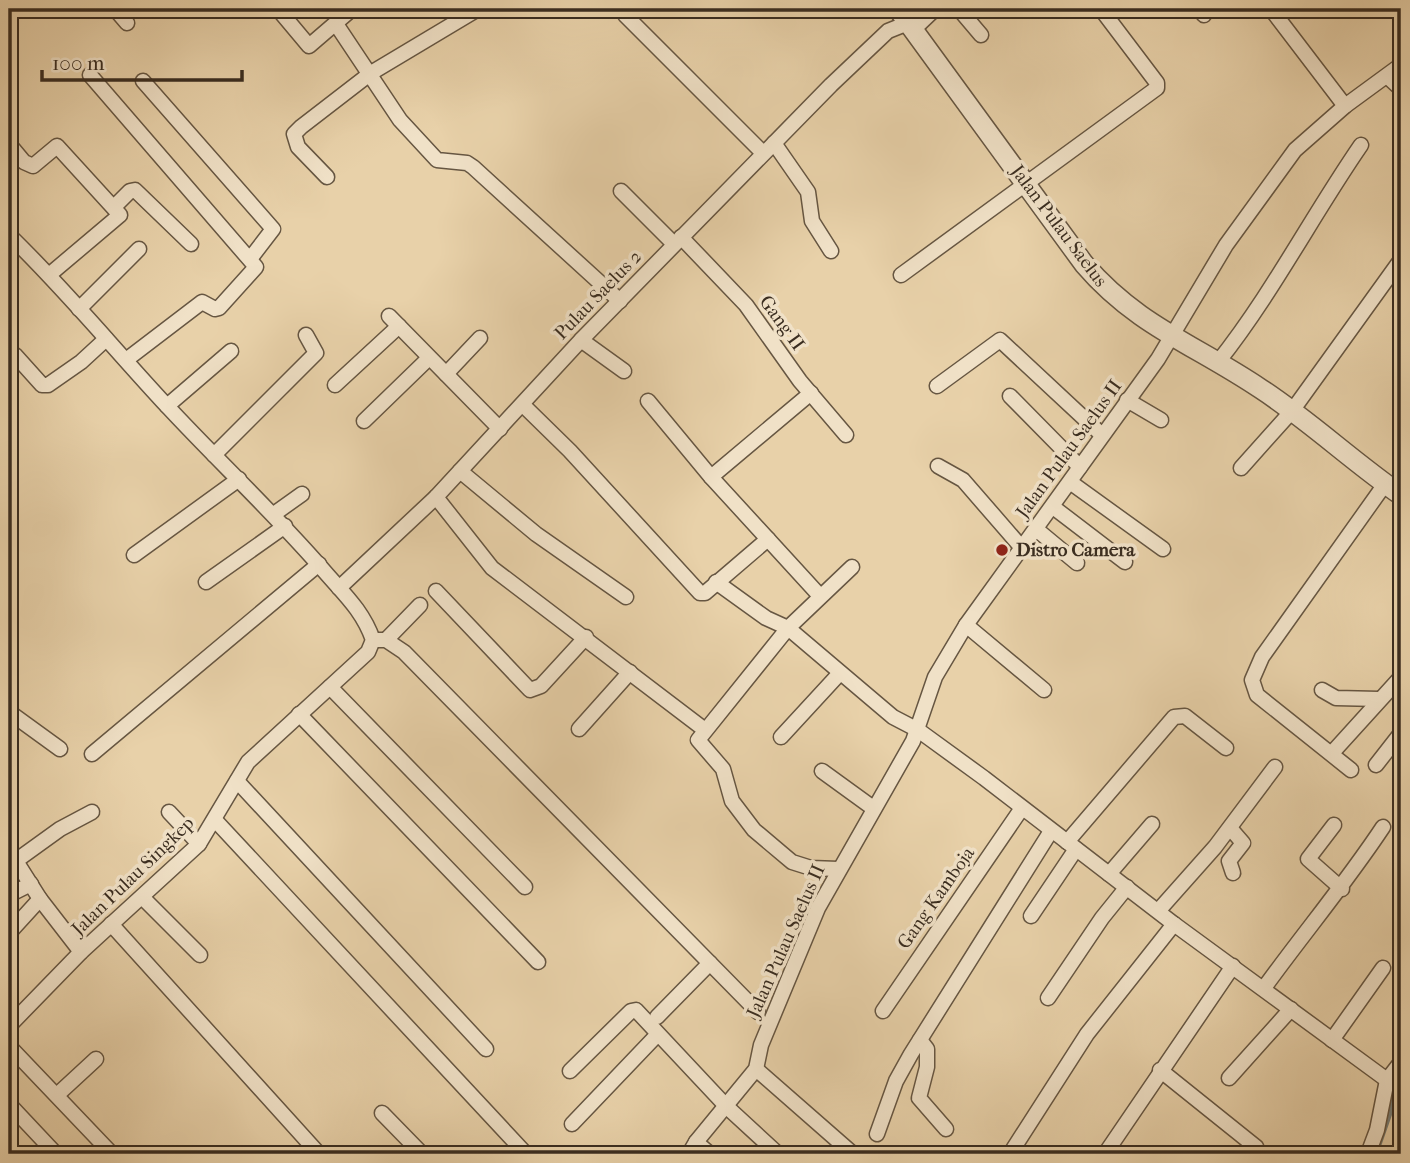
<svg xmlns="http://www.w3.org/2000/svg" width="1410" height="1163" font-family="'IM FELL French Canon',serif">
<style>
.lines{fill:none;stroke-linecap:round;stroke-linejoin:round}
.stream{stroke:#757e79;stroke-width:4.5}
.minor-casing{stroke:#665642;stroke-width:17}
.tertiary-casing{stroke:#665642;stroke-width:22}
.minor{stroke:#f0e1c7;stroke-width:14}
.tertiary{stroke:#f0e1c7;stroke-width:19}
.poi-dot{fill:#8f2418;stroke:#f0e1c7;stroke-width:2.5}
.labels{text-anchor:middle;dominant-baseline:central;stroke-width:7;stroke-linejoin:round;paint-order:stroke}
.street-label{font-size:19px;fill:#3a2d20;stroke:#f0e1c7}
.poi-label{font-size:19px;font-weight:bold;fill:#3a2d20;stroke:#f0e1c7;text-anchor:start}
</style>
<rect width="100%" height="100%" fill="#e8d1a9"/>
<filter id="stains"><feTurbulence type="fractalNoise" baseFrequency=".00286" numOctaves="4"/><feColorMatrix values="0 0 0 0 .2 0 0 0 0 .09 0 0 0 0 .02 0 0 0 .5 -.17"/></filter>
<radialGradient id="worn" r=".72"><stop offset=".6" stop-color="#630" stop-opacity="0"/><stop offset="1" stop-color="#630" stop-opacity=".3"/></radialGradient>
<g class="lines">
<polyline class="stream" points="1376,1154 1391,1111 1392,1087 1401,1080"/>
<g class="minor-casing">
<g id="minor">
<polyline points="115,9 127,23"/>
<polyline points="278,9 309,46 352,9"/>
<polyline points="959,9 981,35"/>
<polyline points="1199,9 1204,15"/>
<polyline points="1271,9 1345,106"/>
<polyline points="625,15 763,153"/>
<polyline points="336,24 400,120 437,160 467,163 473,167 620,301"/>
<polyline points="913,30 935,9"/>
<polyline points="90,75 256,267 219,308 215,309 202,302 126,360"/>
<polyline points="1387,76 1401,89"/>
<polyline points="143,81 273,229 250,259"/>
<polyline points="774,143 808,192 812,221 831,251"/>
<polyline points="9,144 24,162 33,166 57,146 120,215 49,275"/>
<polyline points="327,177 298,147 294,134 301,127 371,73 478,9"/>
<polyline points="621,191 674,244"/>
<polyline points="114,207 130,191 135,190 191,244"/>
<path d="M9,235C65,289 114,349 167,406C219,462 275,514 325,572C344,594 363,611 373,640L368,652L248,762L199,844L81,952L9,1026"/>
<polyline points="681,237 746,305 800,381 846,435"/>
<polyline points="901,275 1157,88 1157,83 1101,9"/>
<polyline points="79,309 139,249"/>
<polyline points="389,316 500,429"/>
<polyline points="581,340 624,371"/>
<polyline points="15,355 42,385 48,385 81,362 106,339"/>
<path d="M1218,362C1272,294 1312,216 1361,145"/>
<polyline points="446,374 480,338"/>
<polyline points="335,385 399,326"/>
<polyline points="937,386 1000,340 1102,435"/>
<polyline points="1010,396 1080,467"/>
<polyline points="1127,400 1161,420"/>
<polyline points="648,401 711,477 820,596"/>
<polyline points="523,405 570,451 700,593 705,593 768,539"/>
<polyline points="167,406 231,351"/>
<polyline points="364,421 429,358"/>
<polyline points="214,455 316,353 306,335"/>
<polyline points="938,466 963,480 1022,548"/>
<polyline points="1241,468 1292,411 1400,261"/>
<polyline points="460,471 536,534 626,597"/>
<polyline points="711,477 811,393"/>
<polyline points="1070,482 1163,549"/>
<polyline points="436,497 492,568 705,730"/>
<polyline points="1053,507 1125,562"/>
<polyline points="274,514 302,494"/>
<polyline points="1036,529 1077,563"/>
<polyline points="134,555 239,479"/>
<polyline points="206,582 285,526"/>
<polyline points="716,582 766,618 788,628 893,717 918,730 984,778 1174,924 1387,1080"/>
<polyline points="339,588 436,497 581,340 831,85 888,31 908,23"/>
<polyline points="436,591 530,690 541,686 586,637"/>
<polyline points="966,625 1044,690"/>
<polyline points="373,640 386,640 404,652 758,1012"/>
<polyline points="386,640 420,605"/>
<polyline points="330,687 525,887"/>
<polyline points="1322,690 1336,698 1379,699"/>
<polyline points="9,712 60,749"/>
<polyline points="299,714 538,962"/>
<polyline points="579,729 630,672"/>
<polyline points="781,737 840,673"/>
<polyline points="1332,753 1401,677"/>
<polyline points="92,754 319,564"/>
<polyline points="1376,765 1401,733"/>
<polyline points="1351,770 1257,695 1252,680 1262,657 1385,484"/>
<polyline points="822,771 873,808"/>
<polyline points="237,781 486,1049"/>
<polyline points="169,812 199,844"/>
<polyline points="215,820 526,1154"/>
<polyline points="1334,825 1308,859 1342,889"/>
<polyline points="1230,828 1243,843 1229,861 1233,873"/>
<polyline points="1067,842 1174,717 1185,716 1226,748"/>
<polyline points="9,850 40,899 81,952"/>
<polyline points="17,860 60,829 92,812"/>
<polyline points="838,869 811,868 792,862 754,830 732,801 723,769 698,740 788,628 852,567"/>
<polyline points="1109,874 1152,824"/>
<polyline points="9,895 31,884"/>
<polyline points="142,897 200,955"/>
<polyline points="1159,910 1215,847 1275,767"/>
<polyline points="1031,916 1076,849"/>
<polyline points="111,924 319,1154"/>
<polyline points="9,933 40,899"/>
<path d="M1264,988C1303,934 1346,883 1383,827"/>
<polyline points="1048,998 1102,918 1127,887"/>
<polyline points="883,1011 1022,808"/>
<polyline points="657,1017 710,963"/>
<polyline points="920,1040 927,1049 927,1067 919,1098 946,1129"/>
<polyline points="1332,1040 1383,968"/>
<polyline points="9,1046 112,1154"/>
<polyline points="756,1069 853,1154"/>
<polyline points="1160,1070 1256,1147 1255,1154"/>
<polyline points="570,1071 631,1011 636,1010 727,1107 778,1154"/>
<polyline points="1229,1078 1291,1009"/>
<polyline points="57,1095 96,1059"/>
<polyline points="9,1104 56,1154"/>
<polyline points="382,1113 422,1154"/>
<polyline points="572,1124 657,1035"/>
<polyline points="877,1134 896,1081 911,1054 1051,831"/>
<polyline points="696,1142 710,1154"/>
<polyline points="689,1154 696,1142 756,1069 761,1045 818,908 913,741 935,677 966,625 1158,359 1226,245 1295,150 1345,106 1401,65"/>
<polyline points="1010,1154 1087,1034 1174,924"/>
<polyline points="1105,1154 1233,966"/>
<polyline points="1368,1154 1377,1130 1387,1080 1401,1062"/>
</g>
</g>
<g class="tertiary-casing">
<path id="tertiary" d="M898,9L1084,264C1137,326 1196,345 1261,389C1310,421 1353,462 1401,495"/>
</g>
<use href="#minor" class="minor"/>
<use href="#tertiary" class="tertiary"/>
</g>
<circle class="poi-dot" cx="1002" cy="550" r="7"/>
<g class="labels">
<g class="street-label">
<text transform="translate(1059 226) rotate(53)">Jalan Pulau Saelus</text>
<text transform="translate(598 295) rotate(-46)">Pulau Saelus 2</text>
<text transform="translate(782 323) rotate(54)">Gang II</text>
<text transform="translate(1069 449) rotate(-54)">Jalan Pulau Saelus II</text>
<text transform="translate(133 876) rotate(-44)">Jalan Pulau Singkep</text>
<text transform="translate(936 898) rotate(-55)">Gang Kamboja</text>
<text transform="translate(786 941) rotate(-66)">Jalan Pulau Saelus II</text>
</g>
<g class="poi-label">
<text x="1016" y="550">Distro Camera</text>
</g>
</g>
<rect width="1410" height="1163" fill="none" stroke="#e8d1a9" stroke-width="35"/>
<rect x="10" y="10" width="1389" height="1142" fill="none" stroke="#3a2d20" stroke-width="3.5"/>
<rect x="18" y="18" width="1375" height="1128" fill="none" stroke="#3a2d20" stroke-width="2"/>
<path d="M42 70v10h200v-10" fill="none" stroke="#3a2d20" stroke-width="3.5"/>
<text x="52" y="70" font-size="21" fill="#3a2d20" stroke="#f0e1c7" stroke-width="5" paint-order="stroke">100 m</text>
<rect width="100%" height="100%" filter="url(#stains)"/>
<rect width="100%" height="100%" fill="url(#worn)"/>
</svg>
